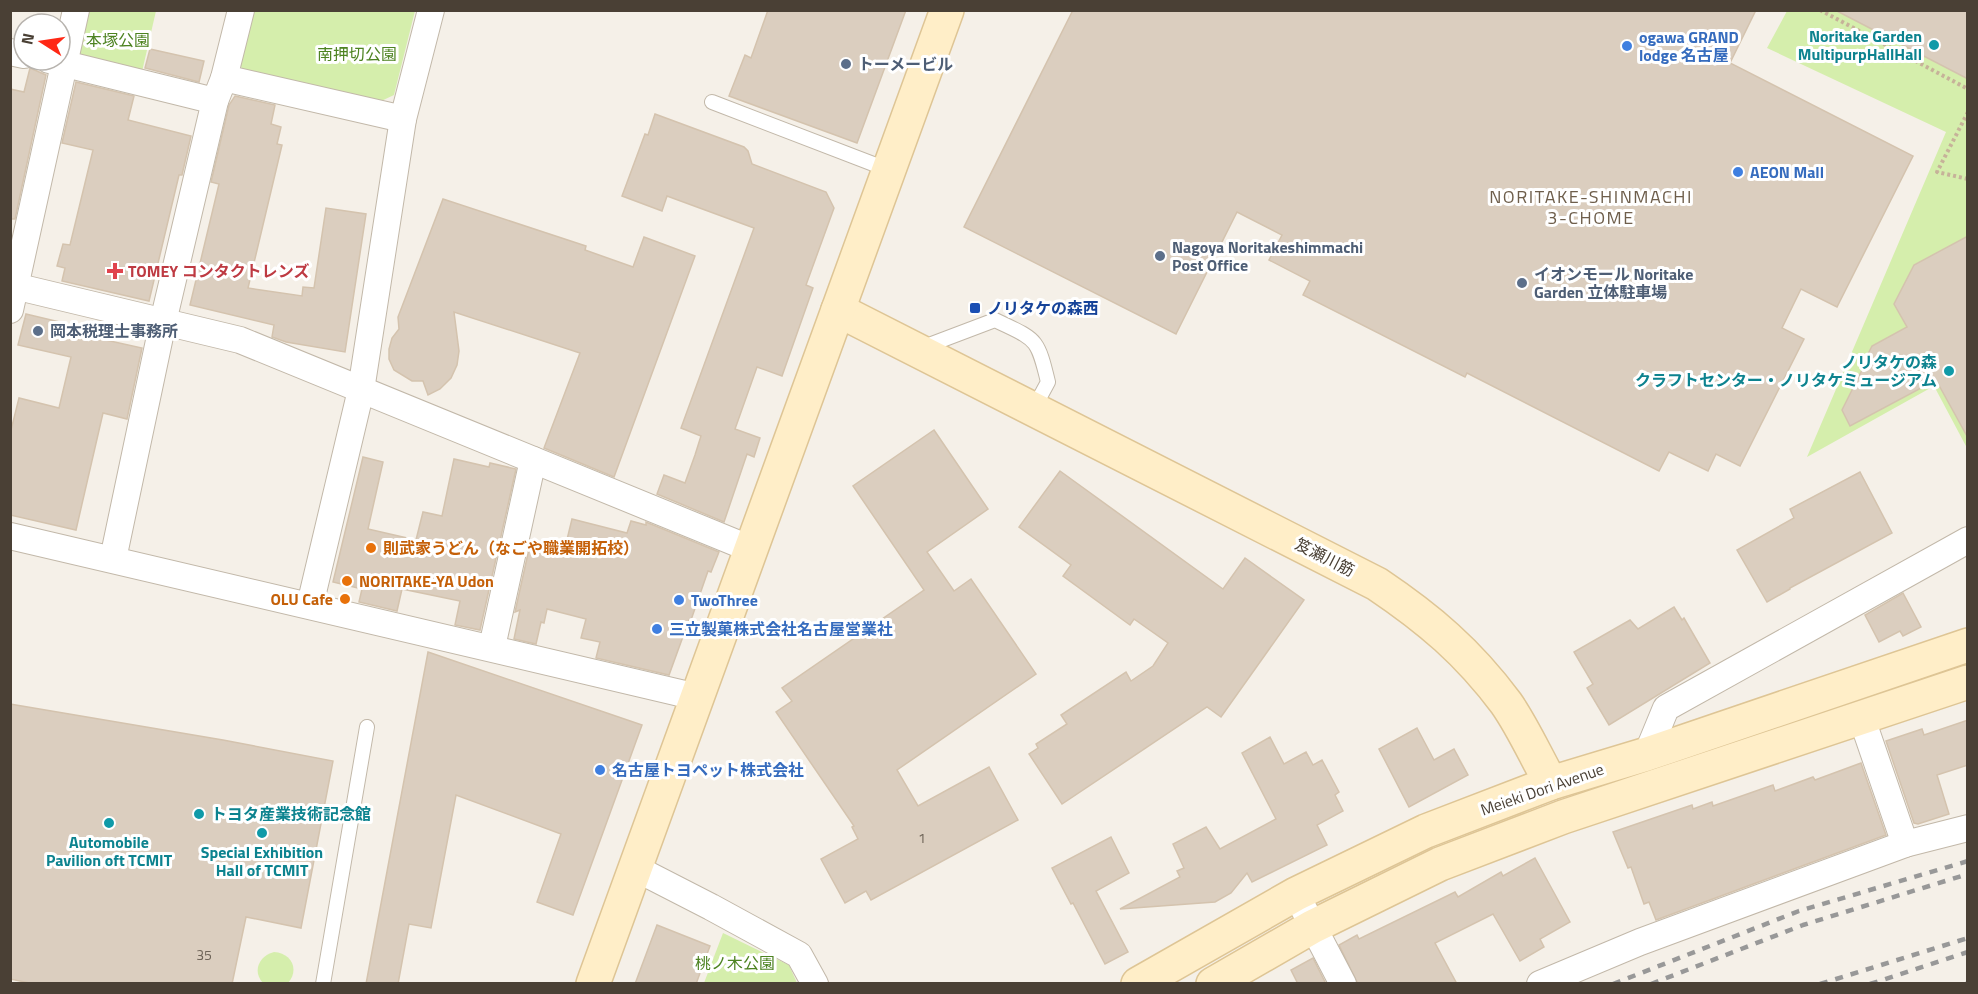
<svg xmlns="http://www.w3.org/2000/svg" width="1978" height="994" font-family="'Titillium Web','Noto Sans JP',sans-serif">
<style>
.green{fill:#d5eeac}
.building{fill:#dbcebf;stroke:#d4c3ae;stroke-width:1.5}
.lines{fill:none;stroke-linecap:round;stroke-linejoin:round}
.lane-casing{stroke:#c2b8a9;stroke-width:16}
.street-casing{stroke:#c2b8a9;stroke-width:28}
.secondary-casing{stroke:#dec595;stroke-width:36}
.path{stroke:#c6b299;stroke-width:4;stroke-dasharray:3 3;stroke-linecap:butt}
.lane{stroke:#fff;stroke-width:14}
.street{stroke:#fff;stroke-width:26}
.secondary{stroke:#ffeec8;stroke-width:33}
.rail{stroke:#989898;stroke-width:4.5;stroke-dasharray:8 8;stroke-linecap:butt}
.culture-dot{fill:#0f9aa8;stroke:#fff;stroke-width:2}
.shop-dot{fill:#3f7fe0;stroke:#fff;stroke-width:2}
.service-dot{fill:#5c6f8a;stroke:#fff;stroke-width:2}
.health-dot{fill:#e0444e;stroke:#fff;stroke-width:2}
.transit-dot{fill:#1a4fb4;stroke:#fff;stroke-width:2}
.food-dot{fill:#e8710a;stroke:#fff;stroke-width:2}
.labels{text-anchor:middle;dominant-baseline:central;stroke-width:6;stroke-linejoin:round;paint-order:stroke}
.number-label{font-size:14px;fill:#6e6458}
.culture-label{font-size:16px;font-weight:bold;fill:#0d838f;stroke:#fff;text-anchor:end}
.shop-label{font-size:16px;font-weight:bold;fill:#366cbe;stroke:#fff;text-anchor:start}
.park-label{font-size:16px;fill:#4d8321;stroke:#fff}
.service-label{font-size:16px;font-weight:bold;fill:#4e5e75;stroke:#fff;text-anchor:start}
.health-label{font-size:16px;font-weight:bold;fill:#be3a42;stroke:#fff;text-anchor:start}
.transit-label{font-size:16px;font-weight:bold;fill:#164399;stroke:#fff;text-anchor:start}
.food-label{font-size:16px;font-weight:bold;fill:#c56008;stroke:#fff;text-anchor:start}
.street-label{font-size:16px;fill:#4a4035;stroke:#fff}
.neighbourhood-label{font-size:18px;letter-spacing:1.5px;fill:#6e5e4b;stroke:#fff}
</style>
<rect width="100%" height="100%" fill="#f5f0e8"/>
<g class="green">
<polygon points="83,11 156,11 141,76 73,52"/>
<polygon points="252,11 415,11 394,95 377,103 244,73 239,62"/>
<polygon points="1787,11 1967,11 1967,448 1934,386 1807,457 1946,132 1767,48"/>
<polygon points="723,933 789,965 797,983 704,983"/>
<path d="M274,952C291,953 300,969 288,983H263C252,971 259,956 274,952Z"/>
</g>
<g class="building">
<polygon points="768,10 906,10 857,143 729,96 745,55 751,58"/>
<polygon points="1073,10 1756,10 1730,63 1913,156 1837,307 1801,289 1782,328 1804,339 1740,466 1716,454 1708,471 1669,452 1659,471 1467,373 1465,377 1303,295 1310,281 1269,260 1282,235 1237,212 1176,334 964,227"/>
<polygon points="1835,10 1968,10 1968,79"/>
<polygon points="150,49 204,61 199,82 145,68"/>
<polygon points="30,68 46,75 15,219 10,219 10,89 24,92"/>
<polygon points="76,82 134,96 128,120 191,136 182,175 179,175 149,301 62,281 65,268 57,266 63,244 70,245 93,150 62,143"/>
<polygon points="235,96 275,105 271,124 281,127 277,144 282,145 248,288 302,296 303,287 314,288 326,208 366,214 345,352 286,342 272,337 274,325 190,305 219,184 211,182 229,105"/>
<polygon points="655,114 744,147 748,151 752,164 826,192 834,208 806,285 813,288 782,376 757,367 735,429 760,438 754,457 747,454 724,522 657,494 664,475 685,483 695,455 701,436 681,428 754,228 667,196 662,211 622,196 645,134 648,135"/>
<polygon points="443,199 586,246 585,250 633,267 644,237 695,256 614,477 544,448 580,353 454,312 459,351 457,365 451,378 440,389 428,395 423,381 412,381 394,370 389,359 389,349 392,338 399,329 398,317"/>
<polygon points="1968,236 1968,438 1936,380 1850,426 1842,410 1865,364 1864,362 1872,346 1907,327 1894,304 1914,265"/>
<polygon points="26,314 85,328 83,335 142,348 127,419 103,413 76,530 10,515 10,434 19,398 59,408 71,357 18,345"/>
<polygon points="934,430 988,509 927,552 954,591 971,579 1036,674 897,770 918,806 989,767 1018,820 871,900 866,891 845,903 821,859 858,839 852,827 854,826 776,712 792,701 782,688 924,590 853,486"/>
<polygon points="363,457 383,462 368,529 416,540 423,512 442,516 454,459 489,467 490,463 516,469 480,630 455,625 460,601 402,589 397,611 359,602 362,589 333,582"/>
<polygon points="1060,471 1223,589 1245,558 1304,600 1221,717 1207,707 1062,804 1029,754 1038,748 1036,744 1067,724 1061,715 1126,672 1131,681 1153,666 1168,643 1134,619 1130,625 1063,576 1071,565 1019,527"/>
<polygon points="1860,472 1892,533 1790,588 1790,589 1767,602 1737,550 1794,518 1790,509"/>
<polygon points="572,519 627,533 631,521 646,525 646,522 719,552 711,572 708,571 691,620 689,620 669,675 596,658 600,642 581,638 586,619 547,609 544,623 541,622 536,644 514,639 520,610 515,612 529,549 563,556"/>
<polygon points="1903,593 1921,627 1903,636 1900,631 1879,642 1865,615"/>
<polygon points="1674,607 1682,620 1684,618 1710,663 1609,725 1587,688 1593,684 1574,652 1630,620 1638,629"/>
<polygon points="428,652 642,725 573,915 537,902 561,834 456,795 431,928 409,924 398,984 366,984"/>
<polygon points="10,704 223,740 333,761 301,928 246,917 232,984 34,984 10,979"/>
<polygon points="1968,720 1968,765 1937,775 1949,814 1918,824 1914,823 1886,741 1922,729 1924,735"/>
<polygon points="1417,728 1434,760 1454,749 1468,775 1409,807 1379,749"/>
<polygon points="1270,737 1284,764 1306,752 1313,765 1322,760 1339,792 1335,795 1343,811 1317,825 1327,845 1252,882 1247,873 1231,893 1215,902 1120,909 1180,877 1177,871 1184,868 1173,844 1206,827 1220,849 1276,819 1242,753"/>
<polygon points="1861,763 1886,835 1656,920 1649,902 1644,904 1631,867 1628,868 1613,832 1692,805 1693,809 1712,802 1713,806 1773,785 1775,791 1813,777 1815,780"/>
<polygon points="1111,837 1129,873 1096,891 1128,952 1105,964 1073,903 1071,904 1052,868"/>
<polygon points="1535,858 1570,922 1540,939 1544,947 1520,961 1493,914 1435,943 1457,984 1358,984 1339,945 1357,935 1359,939 1455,892 1458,897 1501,872 1503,876"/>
<polygon points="657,925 710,946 696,984 635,984"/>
<polygon points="1313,958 1326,984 1298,984 1291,970"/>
</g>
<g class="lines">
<g class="lane-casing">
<g id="lane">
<polyline points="712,102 889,170"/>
<path d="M921,348L995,320C1036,340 1037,336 1048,382L1034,408"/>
<polyline points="323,984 367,727"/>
</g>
</g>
<g class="street-casing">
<g id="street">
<polyline points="10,52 24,55"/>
<polyline points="49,60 215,101"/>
<polyline points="224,78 403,119"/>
<polyline points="10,285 240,340 751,549"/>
<polyline points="10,310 76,10"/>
<polyline points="10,536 697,697"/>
<polyline points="113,559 163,322 215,101 224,78 241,10"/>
<polyline points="310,605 361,390 403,119 431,10"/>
<polyline points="492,647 533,460"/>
<polyline points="1862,719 1905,844"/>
<polyline points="1647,754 1666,708 1968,540"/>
<polyline points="635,868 711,907 799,955 815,984"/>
<polyline points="1296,894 1343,984"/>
<polyline points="1540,984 1640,942 1905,844 1968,828"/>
</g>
</g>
<g class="secondary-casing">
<g id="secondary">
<path d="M838,310L1377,584C1429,619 1468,652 1506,703C1523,727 1536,757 1551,783"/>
<polyline points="593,984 947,10"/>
<polyline points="1138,984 1296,894 1426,831 1551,783 1647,754 1968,645"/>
<polyline points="1213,984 1312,927 1440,864 1563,817 1968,682"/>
</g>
</g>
<g class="path">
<polyline points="1820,10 1968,89"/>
<polyline points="1968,112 1937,172 1968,179"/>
</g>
<use href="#lane" class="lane"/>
<use href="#street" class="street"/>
<use href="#secondary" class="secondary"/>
<g class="rail">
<polyline points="1613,984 1799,911 1968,861"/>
<polyline points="1651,984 1803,925 1968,874"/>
<polyline points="1820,984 1968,938"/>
<polyline points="1870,984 1968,952"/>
<polyline points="1966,984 1968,983"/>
</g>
</g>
<g class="culture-dot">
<circle cx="1934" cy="45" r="6"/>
<circle cx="1949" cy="371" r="6"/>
<circle cx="199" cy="814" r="6"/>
<circle cx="109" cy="823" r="6"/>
<circle cx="262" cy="833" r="6"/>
</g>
<g class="shop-dot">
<circle cx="1627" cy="46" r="6"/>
<circle cx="1738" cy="172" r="6"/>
<circle cx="679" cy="600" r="6"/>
<circle cx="657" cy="629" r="6"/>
<circle cx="600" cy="770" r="6"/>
</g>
<g class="service-dot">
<circle cx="846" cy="64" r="6"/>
<circle cx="1160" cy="256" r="6"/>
<circle cx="1522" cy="283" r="6"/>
<circle cx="38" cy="331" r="6"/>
</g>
<path class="health-dot" d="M112 262h6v6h6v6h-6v6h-6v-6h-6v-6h6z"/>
<rect class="transit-dot" x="969" y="302" width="12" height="12" rx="3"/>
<g class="food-dot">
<circle cx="371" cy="548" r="6"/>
<circle cx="347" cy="581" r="6"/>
<circle cx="345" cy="599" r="6"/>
</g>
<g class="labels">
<g class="number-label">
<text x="922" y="837">1</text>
<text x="204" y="954">35</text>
</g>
<g class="culture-label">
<text x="1922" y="36">Noritake Garden<tspan x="1922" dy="18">MultipurpHallHall</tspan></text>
<text x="1937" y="362">ノリタケの森<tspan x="1937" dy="18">クラフトセンター・ノリタケミュージアム</tspan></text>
<text x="211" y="814" text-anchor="start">トヨタ産業技術記念館</text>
<text x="109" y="842" text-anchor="middle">Automobile<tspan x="109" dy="18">Pavilion oft TCMIT</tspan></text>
<text x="262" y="852" text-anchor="middle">Special Exhibition<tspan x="262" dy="18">Hall of TCMIT</tspan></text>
</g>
<g class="shop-label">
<text x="1639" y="37">ogawa GRAND<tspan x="1639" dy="18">lodge 名古屋</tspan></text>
<text x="1750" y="172">AEON Mall</text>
<text x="691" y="600">TwoThree</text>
<text x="669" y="629">三立製菓株式会社名古屋営業社</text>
<text x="612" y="770">名古屋トヨペット株式会社</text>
</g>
<g class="park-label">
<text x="118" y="40">本塚公園</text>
<text x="357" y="54">南押切公園</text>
<text x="735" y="963">桃ノ木公園</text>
</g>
<g class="service-label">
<text x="858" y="64">トーメービル</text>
<text x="1172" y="247">Nagoya Noritakeshimmachi<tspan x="1172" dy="18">Post Office</tspan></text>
<text x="1534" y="274">イオンモール Noritake<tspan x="1534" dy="18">Garden 立体駐車場</tspan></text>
<text x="50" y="331">岡本税理士事務所</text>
</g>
<g class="health-label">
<text x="128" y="271">TOMEY コンタクトレンズ</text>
</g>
<g class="transit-label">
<text x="987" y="308">ノリタケの森西</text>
</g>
<g class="food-label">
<text x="383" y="548">則武家うどん（なごや職業開拓校）</text>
<text x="359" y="581">NORITAKE-YA Udon</text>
<text x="333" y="599" text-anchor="end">OLU Cafe</text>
</g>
<g class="street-label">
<text transform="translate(1325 557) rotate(27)">笈瀬川筋</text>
<text transform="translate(1542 789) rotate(-19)">Meieki Dori Avenue</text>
</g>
<g class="neighbourhood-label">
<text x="1591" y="196">NORITAKE-SHINMACHI<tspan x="1591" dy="21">3-CHOME</tspan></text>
</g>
</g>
<rect width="1978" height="994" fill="none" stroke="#4a4035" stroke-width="24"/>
<g transform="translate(42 42) rotate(282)"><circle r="28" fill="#ffffff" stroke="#b7b3ae" stroke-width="1.5"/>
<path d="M0-4.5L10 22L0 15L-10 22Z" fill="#ff2815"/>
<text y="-9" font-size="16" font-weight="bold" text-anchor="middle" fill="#4a4035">N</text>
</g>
</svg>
